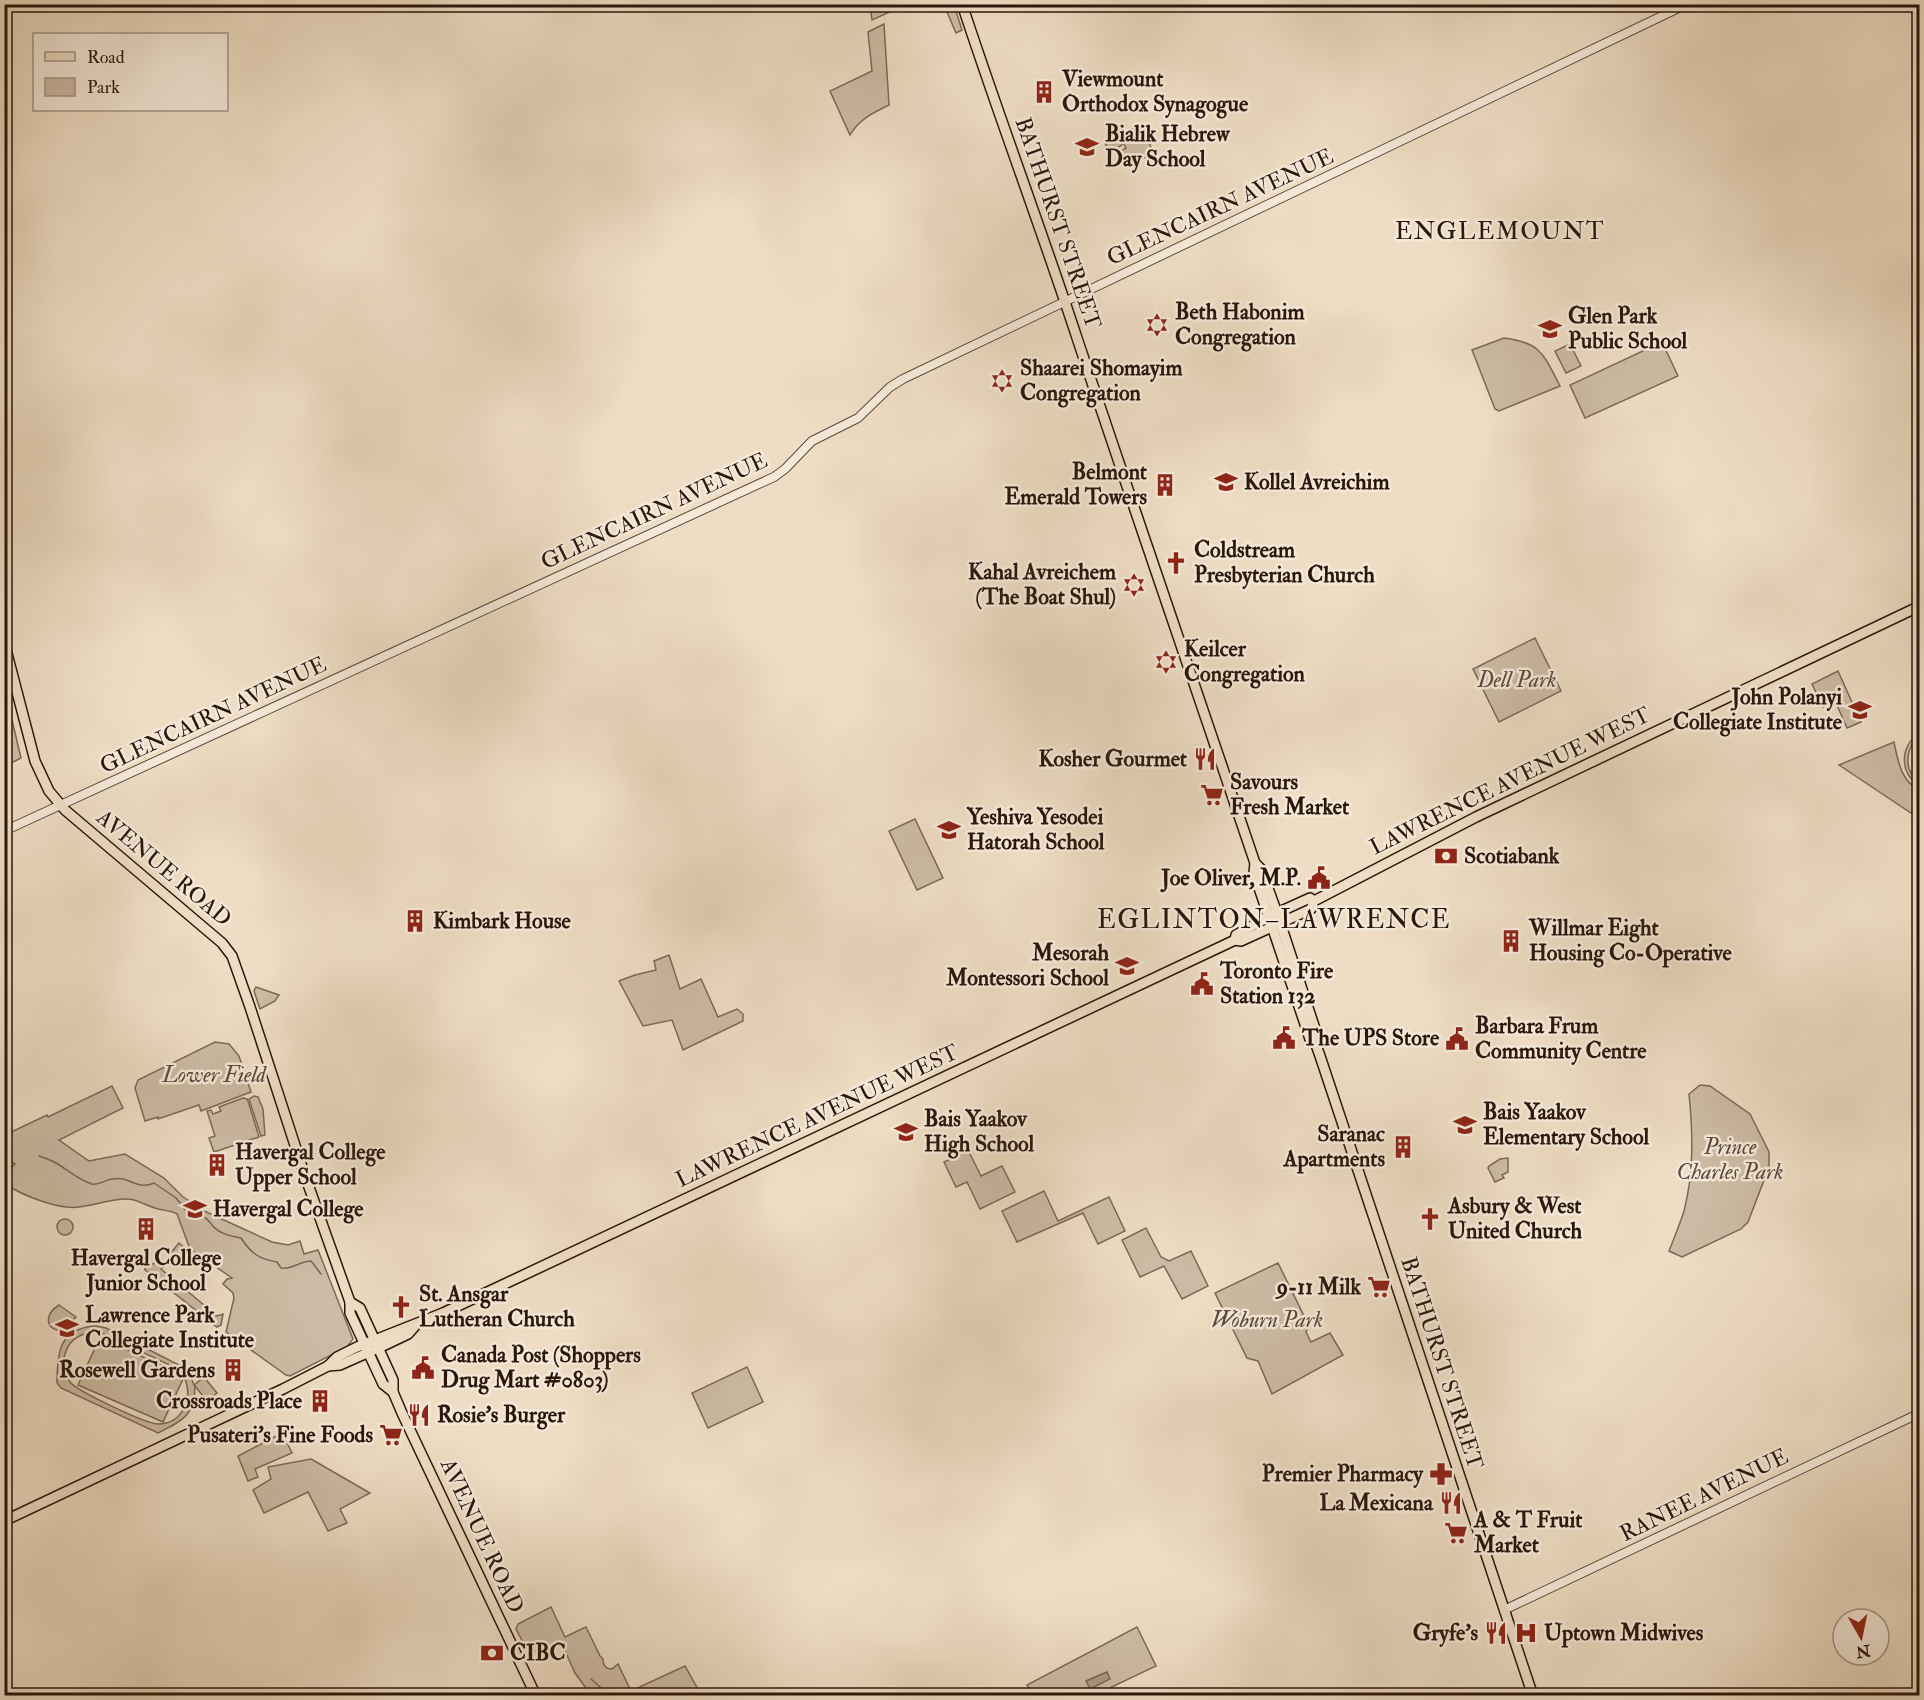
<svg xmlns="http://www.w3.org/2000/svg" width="1924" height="1700" font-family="'IM FELL Double Pica',serif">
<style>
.green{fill:#cdbba5;stroke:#7c6858;stroke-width:1.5;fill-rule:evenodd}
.water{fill:#ac9985;stroke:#786555;stroke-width:1.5}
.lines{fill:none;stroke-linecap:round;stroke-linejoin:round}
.stream{stroke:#786555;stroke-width:1.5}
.minor-casing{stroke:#5c483a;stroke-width:10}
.major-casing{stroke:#2b160c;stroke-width:12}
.minor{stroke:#f4e9d9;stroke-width:8}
.major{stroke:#eeddc4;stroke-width:9}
.labels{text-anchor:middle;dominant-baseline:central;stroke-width:5;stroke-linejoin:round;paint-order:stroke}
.poi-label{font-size:22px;font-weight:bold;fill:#2b160c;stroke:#f4e9d9;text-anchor:start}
.street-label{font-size:22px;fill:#2b160c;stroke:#f4e9d9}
.park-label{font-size:22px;font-style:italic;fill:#5c483a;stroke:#f4e9d9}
.neighbourhood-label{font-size:24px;letter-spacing:1.5px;fill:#2b160c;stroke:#f4e9d9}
.quarter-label{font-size:26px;letter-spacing:1.5px;fill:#2b160c;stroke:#f4e9d9}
</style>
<rect width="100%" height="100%" fill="#eeddc4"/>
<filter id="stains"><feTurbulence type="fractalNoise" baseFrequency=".00333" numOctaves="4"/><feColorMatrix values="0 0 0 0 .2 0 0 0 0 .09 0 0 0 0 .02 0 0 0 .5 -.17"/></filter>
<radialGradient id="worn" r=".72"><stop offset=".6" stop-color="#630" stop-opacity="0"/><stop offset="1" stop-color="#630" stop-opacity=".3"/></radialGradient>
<g class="green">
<polygon points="870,5 889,5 892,11 872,20"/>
<polygon points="944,5 954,5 962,30 956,33"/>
<polygon points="1908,5 1919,5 1919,28"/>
<path d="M884,24L889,105C873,113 859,119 850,135L830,91L872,71L868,32Z"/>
<polygon points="1140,125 1154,153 1128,166 1121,151 1126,148 1119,135"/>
<polygon points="1118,137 1122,145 1112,151 1108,149 1105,143"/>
<path d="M1504,338C1542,343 1543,354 1560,386L1499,411L1495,409L1472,350Z"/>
<polygon points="1662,342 1678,376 1585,418 1570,385"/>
<polygon points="1570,344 1581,366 1566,373 1555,351"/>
<polygon points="1535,638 1561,691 1499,722 1473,669"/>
<polygon points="1838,671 1861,722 1847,728 1836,703 1832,703 1823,707 1812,684"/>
<polygon points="4,686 21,758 5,766 4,766"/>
<path d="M1919,733V737C1905,749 1903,770 1919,782V786C1899,772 1900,747 1919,733Z"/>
<path d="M1894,742C1898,761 1901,781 1919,790V803L1911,813L1839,765Z"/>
<polygon points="915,819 943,878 917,890 889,831"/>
<polygon points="669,955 680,989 701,979 718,1017 737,1009 743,1014 743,1021 683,1050 672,1020 643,1026 619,981 635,975 656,970 654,961"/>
<polygon points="256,987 279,995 275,1001 260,1009 254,991"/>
<polygon points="215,1042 229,1044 239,1056 251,1092 201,1111 199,1105 158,1119 158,1117 145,1121 135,1088 138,1080"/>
<path d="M1700,1085L1710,1086L1750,1114L1769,1152V1167L1748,1222L1741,1229L1682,1257L1669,1251C1674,1238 1680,1224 1684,1211C1694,1172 1693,1134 1689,1094Z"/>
<path d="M112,1086L123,1108L59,1140L89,1161L125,1154L164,1178L182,1196L202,1210L272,1242L288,1245L300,1241L304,1254L318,1250L353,1339L347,1347L290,1376L286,1375L226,1332L234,1298L233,1293L223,1284L227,1279L232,1278L190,1249L177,1214C170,1210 163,1211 155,1208C148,1206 141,1202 134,1200C117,1196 95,1206 79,1207C58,1210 22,1195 5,1184V1175L15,1164L5,1158V1135L47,1115L48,1117Z"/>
<polygon points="254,1096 258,1097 263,1109 265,1135 261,1136 249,1099"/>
<polygon points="243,1098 247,1099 248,1101 259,1137 214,1152 209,1138 215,1136 207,1111 211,1110 213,1114 221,1111 219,1107"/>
<polygon points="968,1150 981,1176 1002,1166 1015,1192 980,1209 967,1182 956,1187 944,1162"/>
<polygon points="1508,1158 1508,1172 1502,1175 1504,1178 1495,1182 1488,1168 1489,1166 1500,1159"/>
<polygon points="1044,1191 1058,1221 1109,1197 1125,1231 1098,1244 1083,1213 1017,1242 1002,1211"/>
<circle cx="65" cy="1227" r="8"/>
<polygon points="1146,1228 1161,1257 1169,1261 1191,1251 1208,1286 1182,1299 1164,1266 1140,1277 1122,1240"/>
<polygon points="179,1243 186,1249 176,1261 169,1255"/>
<polygon points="156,1263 165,1266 161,1269 217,1316 223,1314 221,1325 217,1327 145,1270 145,1266"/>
<polygon points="1278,1263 1309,1326 1306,1332 1311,1342 1330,1333 1343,1355 1272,1394 1258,1361 1247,1358 1215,1293"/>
<path d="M59,1305L76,1317L61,1331C43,1328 46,1313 59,1305Z"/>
<path d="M96,1326L106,1328L185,1368L190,1375L194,1385L204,1377L217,1393L207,1401L195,1386C195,1416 182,1421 158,1433L61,1388L57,1383C57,1353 59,1328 96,1326ZM95,1332L104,1334L176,1368L184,1376L100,1337L78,1385L163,1422L184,1377C194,1397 183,1424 158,1424C146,1424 77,1391 70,1382C63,1373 62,1361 66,1351C71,1338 82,1333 95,1332Z"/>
<polygon points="747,1367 763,1402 708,1428 692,1393"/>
<polygon points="282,1433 292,1453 255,1469 258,1477 248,1481 238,1456"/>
<polygon points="311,1459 370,1493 340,1509 347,1523 328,1531 308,1492 264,1513 253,1490 271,1479 268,1467"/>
<path d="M551,1607L565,1637L586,1627L600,1656L603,1659C603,1665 606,1669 612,1669L618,1664L631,1691L685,1666L699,1691L697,1695H591L575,1673L562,1644L545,1652L543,1648L529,1654L516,1629L518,1624Z"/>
<polygon points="1137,1627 1156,1666 1095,1695 1033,1695 1027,1685"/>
</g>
<polygon class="water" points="1107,1672 1110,1679 1090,1689 1086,1681"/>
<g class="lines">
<g class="stream">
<path d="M39,1156C45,1158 51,1160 56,1163C68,1170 78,1180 92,1184C101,1186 107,1176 123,1179C135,1182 141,1189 154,1183L176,1198L192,1218L201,1215C207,1218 208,1220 212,1225C219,1234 231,1236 241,1238C251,1253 258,1259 277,1262L281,1268C292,1270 300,1261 311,1261L321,1274"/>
<polyline points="591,1679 610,1696"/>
</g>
<g class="minor-casing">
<g id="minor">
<polyline points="4,831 774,477 785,469 812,441 858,418 890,387 903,379 1687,4"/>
<polyline points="1504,1610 1920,1413"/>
</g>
</g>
<g class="major-casing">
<g id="major">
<path d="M962,4C999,117 1041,228 1078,341C1137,515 1195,690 1255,863L1261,869L1277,913L1318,1038L1315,1042"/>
<polyline points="4,642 35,761 49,791 65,810 222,943 232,956 250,1007 304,1173 350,1302 350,1313 383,1384 393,1392"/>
<polyline points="1255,863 1254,873 1310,1039 1315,1042 1320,1056 1533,1696"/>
<polyline points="1235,940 1241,941 1311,909 1314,901 1476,817 1920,606"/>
<polyline points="350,1302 360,1308 393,1380 393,1392 402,1413 536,1696"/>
<polyline points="328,1366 340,1365 385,1345 408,1334 415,1326"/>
<polyline points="4,1521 283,1389 328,1366 337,1357 357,1347 443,1313 1235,940 1236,935 1268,917 1310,898 1314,901"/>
</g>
</g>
<use href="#minor" class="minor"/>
<use href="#major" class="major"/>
</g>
<defs>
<g id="building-bare" transform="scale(1.8)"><path d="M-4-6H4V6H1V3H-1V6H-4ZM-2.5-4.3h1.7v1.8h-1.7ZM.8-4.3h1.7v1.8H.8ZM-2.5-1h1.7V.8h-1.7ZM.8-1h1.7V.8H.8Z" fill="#8f2418" stroke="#f4e9d9" stroke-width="2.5" paint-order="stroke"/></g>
<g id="school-bare" transform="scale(1.8)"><path d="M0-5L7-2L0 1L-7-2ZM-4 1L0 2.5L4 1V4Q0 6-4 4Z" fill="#8f2418" stroke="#f4e9d9" stroke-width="2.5" paint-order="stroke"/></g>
<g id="synagogue-bare" transform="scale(1.8)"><path d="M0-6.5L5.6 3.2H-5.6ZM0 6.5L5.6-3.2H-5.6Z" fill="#8f2418" stroke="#f4e9d9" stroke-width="2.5" paint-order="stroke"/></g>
<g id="university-bare" transform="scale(1.8)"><path d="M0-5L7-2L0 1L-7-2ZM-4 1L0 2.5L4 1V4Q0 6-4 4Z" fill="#8f2418" stroke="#f4e9d9" stroke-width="2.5" paint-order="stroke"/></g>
<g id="church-bare" transform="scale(1.8)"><path d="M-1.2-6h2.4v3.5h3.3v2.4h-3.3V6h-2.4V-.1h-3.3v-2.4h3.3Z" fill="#8f2418" stroke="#f4e9d9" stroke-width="2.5" paint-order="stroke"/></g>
<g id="restaurant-bare" transform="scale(1.8)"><path d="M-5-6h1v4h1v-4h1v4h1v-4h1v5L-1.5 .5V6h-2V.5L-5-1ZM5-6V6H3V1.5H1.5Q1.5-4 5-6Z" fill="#8f2418" stroke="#f4e9d9" stroke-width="2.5" paint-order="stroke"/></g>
<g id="supermarket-bare" transform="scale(1.8)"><path d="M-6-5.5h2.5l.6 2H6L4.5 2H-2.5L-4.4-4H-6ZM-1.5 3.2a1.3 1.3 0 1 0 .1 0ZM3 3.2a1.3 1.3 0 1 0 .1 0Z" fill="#8f2418" stroke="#f4e9d9" stroke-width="2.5" paint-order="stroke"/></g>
<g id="bank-bare" transform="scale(1.8)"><path d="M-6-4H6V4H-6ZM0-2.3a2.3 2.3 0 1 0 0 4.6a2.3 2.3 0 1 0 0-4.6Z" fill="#8f2418" stroke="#f4e9d9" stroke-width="2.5" paint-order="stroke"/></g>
<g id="civic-bare" transform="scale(1.8)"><path d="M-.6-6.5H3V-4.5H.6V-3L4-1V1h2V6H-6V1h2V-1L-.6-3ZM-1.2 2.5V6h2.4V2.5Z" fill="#8f2418" stroke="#f4e9d9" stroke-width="2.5" paint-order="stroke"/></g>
<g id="pharmacy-bare" transform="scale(1.8)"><path d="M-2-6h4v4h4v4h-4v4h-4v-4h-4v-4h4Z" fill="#8f2418" stroke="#f4e9d9" stroke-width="2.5" paint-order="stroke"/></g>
<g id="hospital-bare" transform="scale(1.8)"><path d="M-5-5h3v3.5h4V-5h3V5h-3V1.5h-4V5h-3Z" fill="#8f2418" stroke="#f4e9d9" stroke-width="2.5" paint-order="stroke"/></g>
</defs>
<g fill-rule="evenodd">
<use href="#building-bare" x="1044" y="92"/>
<use href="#school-bare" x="1087" y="147"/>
<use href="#synagogue-bare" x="1157" y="325"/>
<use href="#school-bare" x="1550" y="329"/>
<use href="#synagogue-bare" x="1002" y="381"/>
<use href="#university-bare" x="1226" y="482"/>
<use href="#building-bare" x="1165" y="485"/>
<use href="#church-bare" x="1176" y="563"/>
<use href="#synagogue-bare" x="1134" y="585"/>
<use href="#synagogue-bare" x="1166" y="662"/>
<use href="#school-bare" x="1860" y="710"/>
<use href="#restaurant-bare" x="1205" y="759"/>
<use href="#supermarket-bare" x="1212" y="795"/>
<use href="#school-bare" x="949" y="830"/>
<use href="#bank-bare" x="1446" y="856"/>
<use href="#civic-bare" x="1319" y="878"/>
<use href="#building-bare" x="415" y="921"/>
<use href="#building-bare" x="1511" y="941"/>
<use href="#school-bare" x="1127" y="966"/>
<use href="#civic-bare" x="1202" y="984"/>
<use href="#civic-bare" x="1284" y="1038"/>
<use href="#civic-bare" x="1457" y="1039"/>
<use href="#school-bare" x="1465" y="1125"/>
<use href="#school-bare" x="906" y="1132"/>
<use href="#building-bare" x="1403" y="1147"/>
<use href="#building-bare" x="217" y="1165"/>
<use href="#school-bare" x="195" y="1209"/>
<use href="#church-bare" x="1430" y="1219"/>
<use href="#building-bare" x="146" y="1229"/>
<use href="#supermarket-bare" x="1379" y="1287"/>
<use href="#church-bare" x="401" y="1307"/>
<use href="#school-bare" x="67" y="1328"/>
<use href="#civic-bare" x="423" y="1368"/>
<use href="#building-bare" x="233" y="1370"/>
<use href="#building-bare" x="320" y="1401"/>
<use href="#restaurant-bare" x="419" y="1415"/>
<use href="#supermarket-bare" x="391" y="1435"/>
<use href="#pharmacy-bare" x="1441" y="1474"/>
<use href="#restaurant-bare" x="1451" y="1503"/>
<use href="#supermarket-bare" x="1456" y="1533"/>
<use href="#restaurant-bare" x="1496" y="1633"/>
<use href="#hospital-bare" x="1526" y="1633"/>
<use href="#bank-bare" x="492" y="1653"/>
</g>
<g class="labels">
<g class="poi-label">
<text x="1062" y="79">Viewmount<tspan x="1062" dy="25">Orthodox Synagogue</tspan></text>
<text x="1105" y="134">Bialik Hebrew<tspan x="1105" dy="25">Day School</tspan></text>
<text x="1175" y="312">Beth Habonim<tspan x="1175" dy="25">Congregation</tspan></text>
<text x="1568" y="316">Glen Park<tspan x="1568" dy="25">Public School</tspan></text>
<text x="1020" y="368">Shaarei Shomayim<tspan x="1020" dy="25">Congregation</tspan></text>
<text x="1147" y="472" text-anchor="end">Belmont<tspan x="1147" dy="25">Emerald Towers</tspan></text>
<text x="1244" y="482">Kollel Avreichim</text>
<text x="1194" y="550">Coldstream<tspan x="1194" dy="25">Presbyterian Church</tspan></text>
<text x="1116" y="572" text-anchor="end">Kahal Avreichem<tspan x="1116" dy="25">(The Boat Shul)</tspan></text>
<text x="1184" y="649">Keilcer<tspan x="1184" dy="25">Congregation</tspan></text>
<text x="1842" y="697" text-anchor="end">John Polanyi<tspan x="1842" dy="25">Collegiate Institute</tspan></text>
<text x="1187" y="759" text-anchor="end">Kosher Gourmet</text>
<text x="1230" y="782">Savours<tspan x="1230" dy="25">Fresh Market</tspan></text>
<text x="967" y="817">Yeshiva Yesodei<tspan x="967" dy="25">Hatorah School</tspan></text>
<text x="1464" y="856">Scotiabank</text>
<text x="1301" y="878" text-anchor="end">Joe Oliver, M.P.</text>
<text x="433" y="921">Kimbark House</text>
<text x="1529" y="928">Willmar Eight<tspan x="1529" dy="25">Housing Co-Operative</tspan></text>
<text x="1109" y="953" text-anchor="end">Mesorah<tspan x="1109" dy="25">Montessori School</tspan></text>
<text x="1220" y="971">Toronto Fire<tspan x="1220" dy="25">Station 132</tspan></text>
<text x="1475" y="1026">Barbara Frum<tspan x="1475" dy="25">Community Centre</tspan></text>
<text x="1302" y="1038">The UPS Store</text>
<text x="1483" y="1112">Bais Yaakov<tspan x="1483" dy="25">Elementary School</tspan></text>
<text x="924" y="1119">Bais Yaakov<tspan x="924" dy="25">High School</tspan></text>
<text x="1385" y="1134" text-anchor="end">Saranac<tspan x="1385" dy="25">Apartments</tspan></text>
<text x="235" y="1152">Havergal College<tspan x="235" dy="25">Upper School</tspan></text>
<text x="1448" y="1206">Asbury &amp; West<tspan x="1448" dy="25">United Church</tspan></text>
<text x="213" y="1209">Havergal College</text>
<text x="146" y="1258" text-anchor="middle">Havergal College<tspan x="146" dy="25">Junior School</tspan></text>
<text x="1361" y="1287" text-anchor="end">9-11 Milk</text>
<text x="419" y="1294">St. Ansgar<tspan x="419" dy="25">Lutheran Church</tspan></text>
<text x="85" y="1315">Lawrence Park<tspan x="85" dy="25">Collegiate Institute</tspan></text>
<text x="441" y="1355">Canada Post (Shoppers<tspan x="441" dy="25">Drug Mart #0803)</tspan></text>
<text x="215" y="1370" text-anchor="end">Rosewell Gardens</text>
<text x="302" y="1401" text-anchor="end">Crossroads Place</text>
<text x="437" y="1415">Rosie's Burger</text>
<text x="373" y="1435" text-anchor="end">Pusateri's Fine Foods</text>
<text x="1423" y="1474" text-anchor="end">Premier Pharmacy</text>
<text x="1433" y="1503" text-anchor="end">La Mexicana</text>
<text x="1474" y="1520">A &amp; T Fruit<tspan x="1474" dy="25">Market</tspan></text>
<text x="1478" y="1633" text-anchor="end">Gryfe's</text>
<text x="1544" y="1633">Uptown Midwives</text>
<text x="510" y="1653">CIBC</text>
</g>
<g class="street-label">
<text transform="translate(1220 207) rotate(-25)">GLENCAIRN AVENUE</text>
<text transform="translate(1058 223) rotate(71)">BATHURST STREET</text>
<text transform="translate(654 511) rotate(-25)">GLENCAIRN AVENUE</text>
<text transform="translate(213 715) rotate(-25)">GLENCAIRN AVENUE</text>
<text transform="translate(1510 781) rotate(-26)">LAWRENCE AVENUE WEST</text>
<text transform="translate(164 868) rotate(40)">AVENUE ROAD</text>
<text transform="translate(817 1116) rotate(-25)">LAWRENCE AVENUE WEST</text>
<text transform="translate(1442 1363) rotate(72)">BATHURST STREET</text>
<text transform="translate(1704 1495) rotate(-26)">RANEE AVENUE</text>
<text transform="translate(482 1536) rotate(65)">AVENUE ROAD</text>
</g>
<g class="park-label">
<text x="1517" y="680">Dell Park</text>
<text x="214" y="1075">Lower Field</text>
<text x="1730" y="1147">Prince<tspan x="1730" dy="25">Charles Park</tspan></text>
<text x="1267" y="1320">Woburn Park</text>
</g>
<g class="neighbourhood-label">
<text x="1500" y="231">ENGLEMOUNT</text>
</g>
<g class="quarter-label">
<text x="1274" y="920">EGLINTON–LAWRENCE</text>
</g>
</g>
<rect width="1924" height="1700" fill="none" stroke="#eeddc4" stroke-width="24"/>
<rect x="6" y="6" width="1912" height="1688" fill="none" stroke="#2b160c" stroke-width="3"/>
<rect x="12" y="12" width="1900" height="1676" fill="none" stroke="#2b160c" stroke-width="1.5"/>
<rect x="33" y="33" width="195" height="78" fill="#f4e9d9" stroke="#a49587" stroke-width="1.5"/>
<rect x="45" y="52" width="30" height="9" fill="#eeddc4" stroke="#a49587" stroke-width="1.5"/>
<text x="87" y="63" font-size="18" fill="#2b160c">Road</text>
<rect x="45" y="78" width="30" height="18" fill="#cdbba5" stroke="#a49587" stroke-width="1.5"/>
<text x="87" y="93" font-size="18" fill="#2b160c">Park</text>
<g transform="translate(1861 1637) rotate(171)"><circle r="28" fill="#f4e9d9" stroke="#a49587" stroke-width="1.5"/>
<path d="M0-4.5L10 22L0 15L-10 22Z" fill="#8f2418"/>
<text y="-9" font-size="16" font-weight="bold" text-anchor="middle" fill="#2b160c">N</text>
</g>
<rect width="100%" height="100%" filter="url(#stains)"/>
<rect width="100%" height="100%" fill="url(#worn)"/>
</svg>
